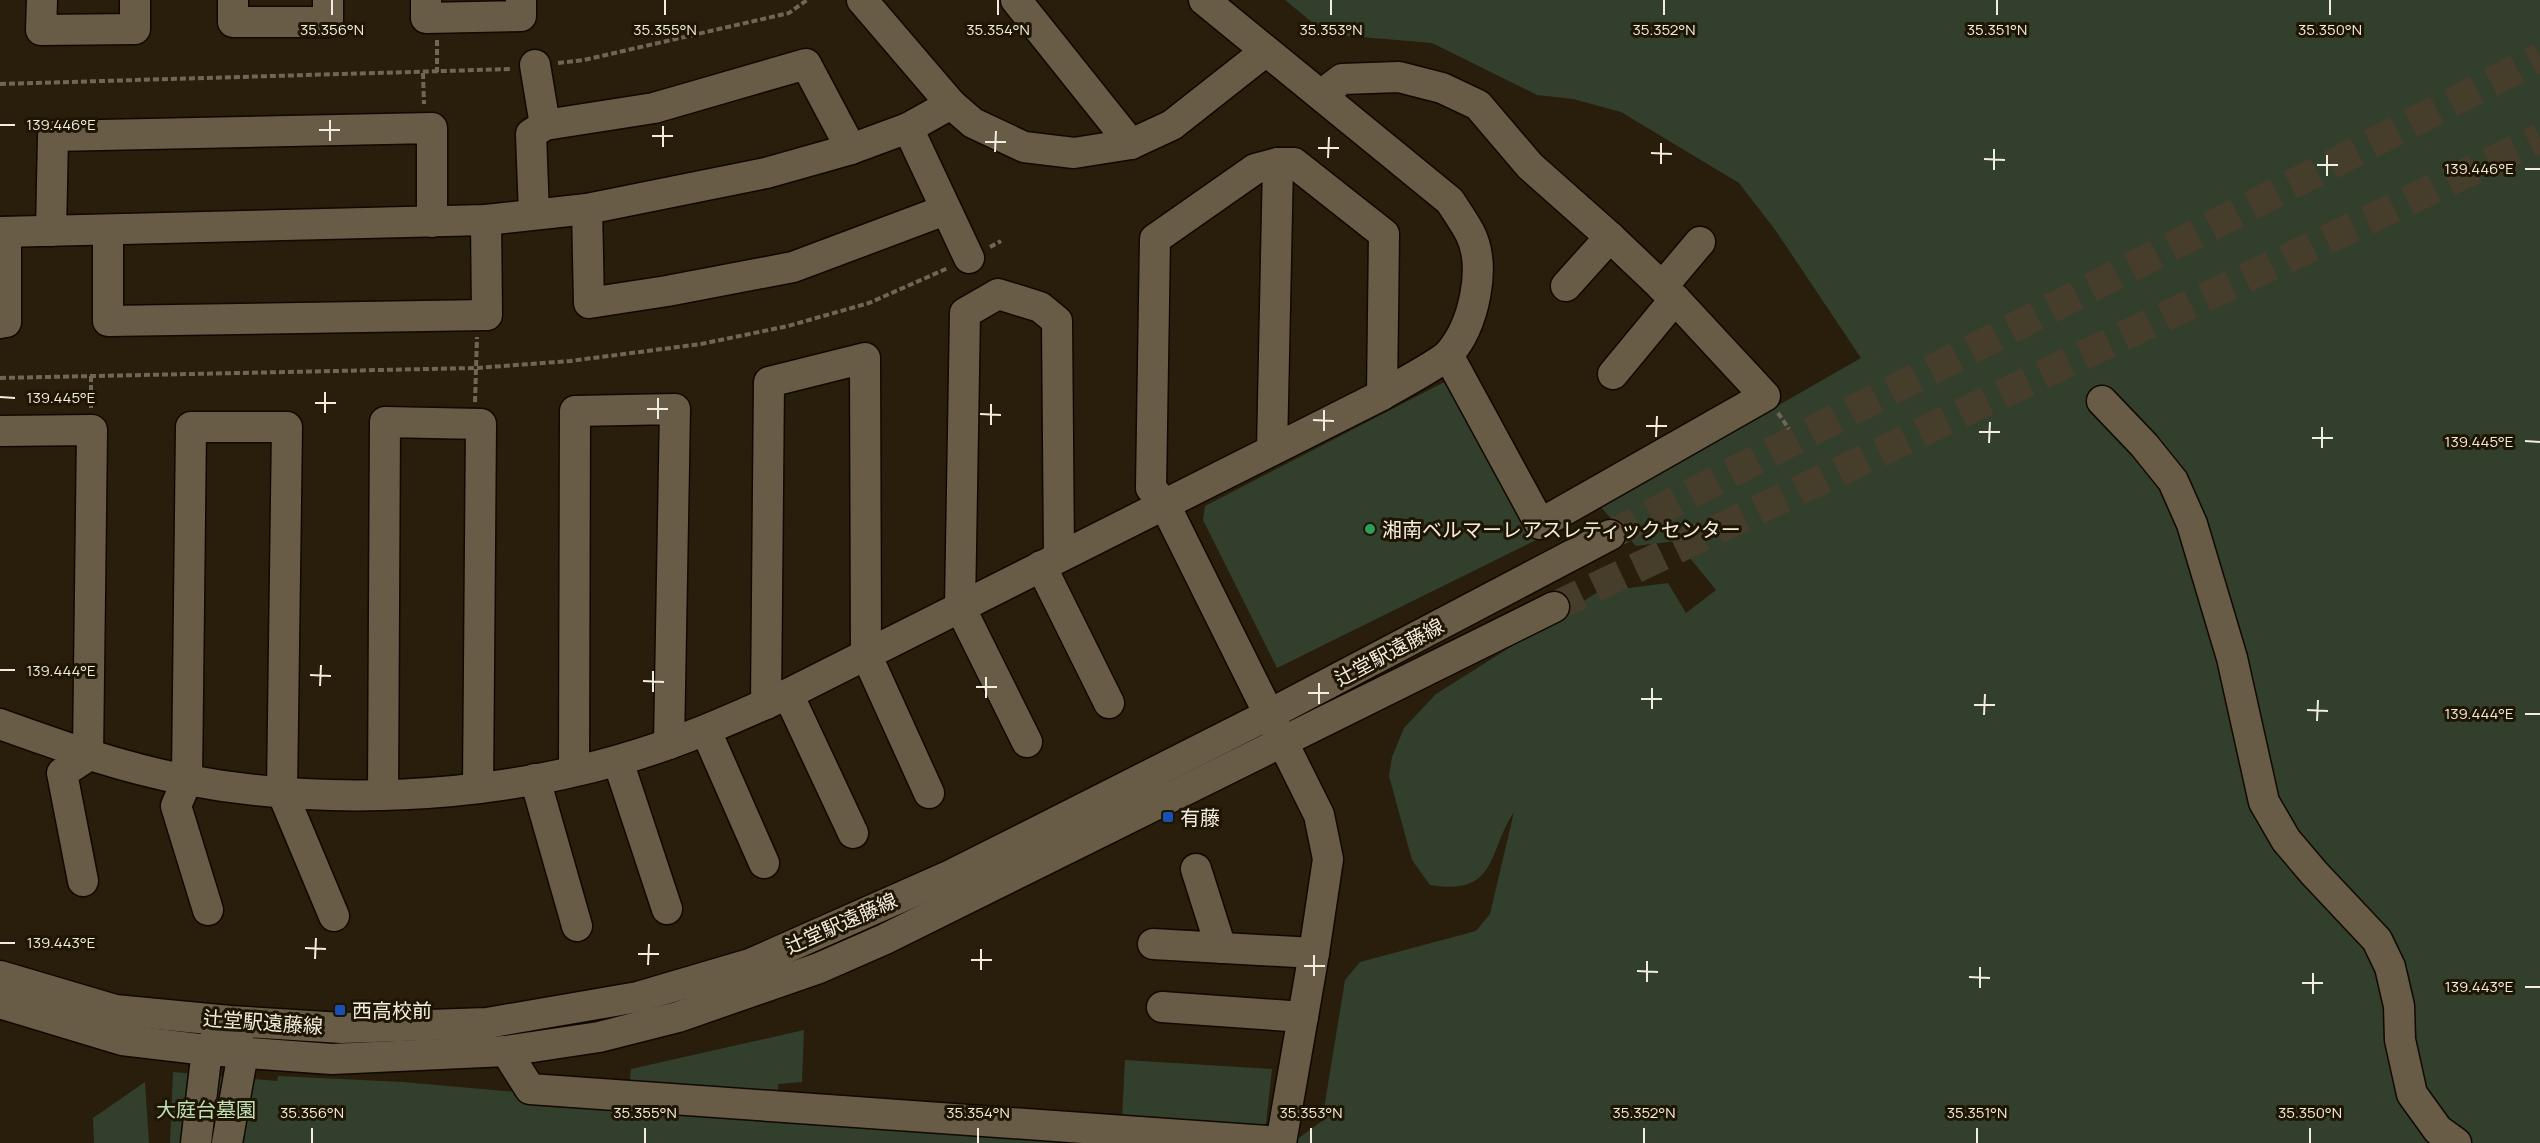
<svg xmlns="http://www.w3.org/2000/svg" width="2540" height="1143" font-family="Manrope,'Noto Sans JP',sans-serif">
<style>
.green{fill:#323f2d}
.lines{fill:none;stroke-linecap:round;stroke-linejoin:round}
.minor-tunnel{stroke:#463d2b;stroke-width:30;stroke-dasharray:30 15;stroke-linecap:butt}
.minor-casing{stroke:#110800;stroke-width:33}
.path{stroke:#6f6655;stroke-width:4;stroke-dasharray:6 3;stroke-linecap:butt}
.minor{stroke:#685c47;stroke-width:30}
.ticks{fill:none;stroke:#f3ece0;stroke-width:2}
.leisure-dot{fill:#2e9e5b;stroke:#1f1503;stroke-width:2}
.transit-dot{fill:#1a4fb4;stroke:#1f1503;stroke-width:2}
.labels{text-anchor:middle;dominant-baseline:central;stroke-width:6;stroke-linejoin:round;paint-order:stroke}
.poi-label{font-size:20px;fill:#f3ece0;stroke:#1f1503;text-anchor:start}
.street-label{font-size:20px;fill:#f3ece0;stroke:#1f1503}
.park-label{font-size:20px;fill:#bee0b2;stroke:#1f1503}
.ticks-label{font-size:15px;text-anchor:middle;fill:#f3ece0;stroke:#1f1503;stroke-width:6;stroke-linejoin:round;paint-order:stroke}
</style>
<rect width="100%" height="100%" fill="#281e0b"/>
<g class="green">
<path d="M1285,0H2540V1143H1292L1322,1121L1345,980L1360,962L1476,931L1490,914L1514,812C1487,853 1498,896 1430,885L1412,860L1389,776L1392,757L1404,728L1436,694L1598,592L1668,583L1686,613L1716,590L1676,541L1636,546L1597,503L1637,486L1861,358L1776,231L1739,183L1621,112L1573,99L1537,95L1432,43L1326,34Z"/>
<polygon points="1454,377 1538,539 1277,668 1203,520 1205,506"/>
<polygon points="804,1030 802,1082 778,1084 778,1097 629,1088 631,1069"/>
<polygon points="1125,1060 1272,1069 1266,1123 1261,1129 1122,1119"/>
<polygon points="173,1072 277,1081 278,1076 403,1082 1091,1143 170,1143"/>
<polygon points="145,1082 149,1143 94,1143 93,1118"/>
</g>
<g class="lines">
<g class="minor-tunnel">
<polyline points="1610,535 2540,57"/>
<polyline points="1554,607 2540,138"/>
</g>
<g class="minor-casing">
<g id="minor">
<polyline points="42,0 41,30 135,29 135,0"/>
<polyline points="233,0 233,22 328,22 328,0"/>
<polyline points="426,0 426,18 521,16 521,0"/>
<polyline points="862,0 951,104 973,123 1024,147 1074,153 1131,144 1172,125 1266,51"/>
<polyline points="1016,0 1131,144"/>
<polyline points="535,65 545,125"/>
<polyline points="1321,95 1342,79 1399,77 1442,88 1478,105 1530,166 1610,237 1675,299 1765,396 1540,524 1448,355"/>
<polyline points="908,128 969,258"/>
<polyline points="587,209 589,303 667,291 793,267 945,210"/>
<polyline points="534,214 531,134 545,125 654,108 806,64 851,149"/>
<polyline points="108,230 108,321 487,315 486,220"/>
<polyline points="51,231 53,136 432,128 432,222"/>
<polyline points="0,232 486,220 587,209 766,173 851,149 908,128 951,104"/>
<polyline points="1566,286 1610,237"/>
<polyline points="1662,287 1700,242"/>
<polyline points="0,323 6,322 6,232"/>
<polyline points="1613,374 1675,299"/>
<polyline points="2102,401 2144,445 2173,481 2192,524 2232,658 2264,802 2286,840 2314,873 2377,940 2390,967 2399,1006 2400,1040 2412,1094 2438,1130 2456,1143"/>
<polyline points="0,431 92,430 88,756 62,773 83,881"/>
<polyline points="1272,450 1278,163"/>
<polyline points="1041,566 1109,703"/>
<polyline points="788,694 853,833"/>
<polyline points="766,704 769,382 865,358 866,654 929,793"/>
<path d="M0,724C61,746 123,768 187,780C325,806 483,799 619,760C677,744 732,719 788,694L1382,395C1397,386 1439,364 1449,354C1474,325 1487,267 1470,233C1464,222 1457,212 1450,201L1204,0"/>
<polyline points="706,731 764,863"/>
<polyline points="1027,742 960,607 965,313 998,294 1040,307 1057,321 1059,557"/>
<polyline points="618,761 667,909"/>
<polyline points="574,771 575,411 675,409 669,744"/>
<polyline points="535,779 577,926"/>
<polyline points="383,795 385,422 481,424 478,788"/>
<polyline points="1196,869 1221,948"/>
<polyline points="208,910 176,806 187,780 191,427 287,427 282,792 334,916"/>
<polyline points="1153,944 1314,953"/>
<polyline points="0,976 115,1010 230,1021 342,1028 487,1023 638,997 750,964 951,875 1270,714 1610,535"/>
<polyline points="0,1003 122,1040 207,1050 332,1059 506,1051 599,1037 678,1017 819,968 885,939 1554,607"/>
<polyline points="1162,1007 1303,1017"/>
<polyline points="506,1051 530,1089 1281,1142"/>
<polyline points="196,1143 207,1050 220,1034"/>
<polyline points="227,1143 243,1053 236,1035"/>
<polyline points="1281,1143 1314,953 1328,859 1319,815 1165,505 1151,488 1155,239 1255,169 1278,163 1294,163 1384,234 1382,395"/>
</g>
</g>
<g class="path">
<polyline points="437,40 437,72"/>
<polyline points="558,63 584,60 789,13 807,0"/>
<polyline points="423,73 424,104"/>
<polyline points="0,84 512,69"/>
<polyline points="990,247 1001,241"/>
<polyline points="91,376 91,408"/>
<polyline points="0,378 476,368 570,361 701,344 788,326 869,303 948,268"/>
<polyline points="475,402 477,337"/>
<polyline points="1778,413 1789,429"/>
</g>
<use href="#minor" class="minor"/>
</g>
<path class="ticks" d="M332,15V0M665,15V0M998,15V0M1331,15V0M1664,15V0M1997,15V0M2330,15V0M0,125H15M319,130H340M652,136H673M330,141V120M985,142H1006M663,147V126M1318,148H1339M995,152L996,131M1651,153L1672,154M1328,158L1329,137M1984,159L2005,160M1661,164V143M2317,165H2338M2525,169H2540M1994,170V149M2327,176V155M0,397L15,398M315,403H336M647,409H668M325,413V392M980,414L1001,415M658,419V398M1313,420L1334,421M991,425V404M1646,426H1667M1324,431V410M1979,432H2000M1656,437L1657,416M2312,438H2333M2525,441L2540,442M1989,443L1990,422M2322,448V427M0,670H15M310,675L331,676M643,681L664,682M320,686L321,665M976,687H997M653,692V671M1308,693H1329M986,698V677M1641,699H1662M1319,704V683M1974,705H1995M1652,709V688M2307,710L2328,711M2525,714H2540M1984,715L1985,694M2317,721L2318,700M0,943H15M305,948L326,949M638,954H659M315,959L316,938M971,960H992M648,965L649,944M1304,966H1325M981,970V949M1637,971L1658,972M1314,976V955M1969,977L1990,978M1647,982V961M2302,983H2323M2525,987H2540M1980,988V967M2313,994V973M312,1143V1128M645,1143V1128M978,1143V1128M1311,1143V1128M1644,1143V1128M1977,1143V1128M2310,1143V1128"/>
<circle class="leisure-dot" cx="1370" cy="529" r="6"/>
<g class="transit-dot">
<rect x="1162" y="811" width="12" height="12" rx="3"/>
<rect x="334" y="1004" width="12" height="12" rx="3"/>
</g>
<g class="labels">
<g class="poi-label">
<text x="1382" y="529">湘南ベルマーレアスレティックセンター</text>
<text x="1180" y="817">有藤</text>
<text x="352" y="1010">西高校前</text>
</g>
<g class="street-label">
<text transform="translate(1389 652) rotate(-28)">辻堂駅遠藤線</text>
<text transform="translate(841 923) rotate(-24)">辻堂駅遠藤線</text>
<text transform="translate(263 1022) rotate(4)">辻堂駅遠藤線</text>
</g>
<g class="park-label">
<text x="206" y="1109">大庭台墓園</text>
</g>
</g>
<g class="ticks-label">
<text x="332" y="35">35.356°N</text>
<text x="665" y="35">35.355°N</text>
<text x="998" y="35">35.354°N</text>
<text x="1331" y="35">35.353°N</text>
<text x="1664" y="35">35.352°N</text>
<text x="1997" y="35">35.351°N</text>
<text x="2330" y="35">35.350°N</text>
<text x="61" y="130">139.446°E</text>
<text x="2479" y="174">139.446°E</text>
<text x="61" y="403">139.445°E</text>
<text x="2479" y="447">139.445°E</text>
<text x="61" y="676">139.444°E</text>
<text x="2479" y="719">139.444°E</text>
<text x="61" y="948">139.443°E</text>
<text x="2479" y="992">139.443°E</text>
<text x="312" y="1118">35.356°N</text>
<text x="645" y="1118">35.355°N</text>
<text x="978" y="1118">35.354°N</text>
<text x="1311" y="1118">35.353°N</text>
<text x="1644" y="1118">35.352°N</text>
<text x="1977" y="1118">35.351°N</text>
<text x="2310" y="1118">35.350°N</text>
</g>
</svg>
